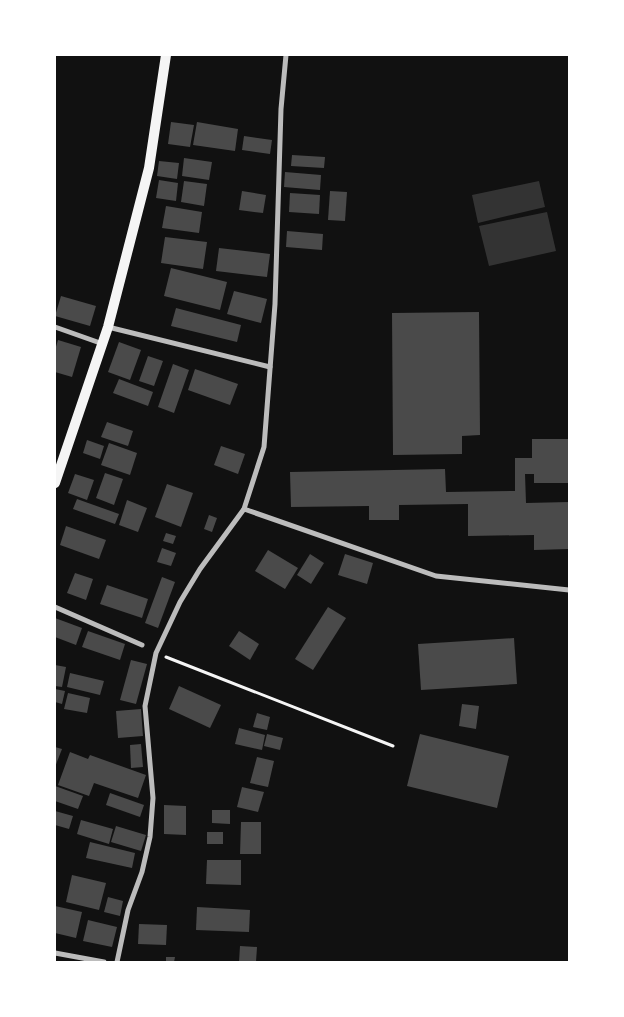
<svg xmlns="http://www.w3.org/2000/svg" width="624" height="1017" font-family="'Nunito Sans',sans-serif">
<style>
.water{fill:#333}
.building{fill:#4a4a4a}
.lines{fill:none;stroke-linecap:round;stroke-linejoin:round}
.path{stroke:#f5f5f5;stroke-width:3}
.minor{stroke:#bcbcbc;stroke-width:5}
.secondary{stroke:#f5f5f5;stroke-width:10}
</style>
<rect width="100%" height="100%" fill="#111"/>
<g class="water">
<polygon points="539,181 545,207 478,223 472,195"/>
<polygon points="547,212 556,251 489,266 479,226"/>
</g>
<g class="building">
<polygon points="171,122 194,125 190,147 168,144"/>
<polygon points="197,122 238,129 235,151 193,145"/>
<polygon points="244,136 272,140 270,154 242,150"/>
<polygon points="292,155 325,157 324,168 291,166"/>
<polygon points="184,158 212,162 209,180 182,176"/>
<polygon points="159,161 179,163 177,179 157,176"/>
<polygon points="285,172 321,175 320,190 284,187"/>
<polygon points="159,180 178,183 176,201 156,198"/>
<polygon points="184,181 207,184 204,206 181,202"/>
<polygon points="242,191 266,195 263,213 239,210"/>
<polygon points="330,191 347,192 345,221 328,220"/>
<polygon points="290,193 320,195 319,214 289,212"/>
<polygon points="166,206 202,212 199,233 162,228"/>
<polygon points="287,231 323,234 322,250 286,247"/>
<polygon points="165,237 207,242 203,269 161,263"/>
<polygon points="219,248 270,254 267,277 216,271"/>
<polygon points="171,268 227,282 220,310 164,296"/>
<polygon points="234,291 267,299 261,323 227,314"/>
<polygon points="61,296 96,306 90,326 55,316"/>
<polygon points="176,308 241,325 237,342 171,326"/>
<polygon points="479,312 480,435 462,436 462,454 393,455 392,313"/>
<polygon points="58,340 81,347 72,377 55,372 55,350"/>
<polygon points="119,342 141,350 130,380 108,372"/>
<polygon points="148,356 163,361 154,386 139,381"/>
<polygon points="173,364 189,370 174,413 158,407"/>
<polygon points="195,369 238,384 230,405 188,390"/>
<polygon points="119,379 153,392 148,406 113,393"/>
<polygon points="107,422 133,431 128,446 101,437"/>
<polygon points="532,439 569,439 569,483 534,483 534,474 525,474 526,503 569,502 569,549 534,550 534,535 468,536 468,504 399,505 399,520 369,520 369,506 291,507 290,472 445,469 446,492 515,491 515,458 532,458"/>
<polygon points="87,440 104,446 100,459 83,453"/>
<polygon points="109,443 137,453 130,475 101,465"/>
<polygon points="221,446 245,454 238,474 214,465"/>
<polygon points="105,473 123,479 114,505 96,498"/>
<polygon points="75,474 94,480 87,500 68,493"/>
<polygon points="167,484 193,493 181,527 155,517"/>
<polygon points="77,499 119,514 115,524 73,509"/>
<polygon points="127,500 147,508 138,532 119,525"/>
<polygon points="209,515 217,518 212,532 204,529"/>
<polygon points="66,526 106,540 99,559 60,545"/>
<polygon points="166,533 176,536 173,544 163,541"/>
<polygon points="162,548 176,553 171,566 157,562"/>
<polygon points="268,550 298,568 285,589 255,571"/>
<polygon points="310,554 324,563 311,584 297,575"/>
<polygon points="345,554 373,563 367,584 338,575"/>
<polygon points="75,573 93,579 86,600 67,593"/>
<polygon points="162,577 175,582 158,628 145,623"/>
<polygon points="107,585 148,599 142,618 100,604"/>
<polygon points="328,607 346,618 313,670 295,659"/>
<polygon points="55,618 82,628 76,645 55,637"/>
<polygon points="88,631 125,644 120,660 82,647"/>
<polygon points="239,631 259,644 250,660 229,646"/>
<polygon points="514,638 517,684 421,690 418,644"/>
<polygon points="131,660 147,664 136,704 120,700"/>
<polygon points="55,665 66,667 62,687 55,686"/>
<polygon points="70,673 104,681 100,695 67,687"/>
<polygon points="179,686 221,705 210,728 169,709"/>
<polygon points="55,689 65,691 62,704 55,702"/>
<polygon points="68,693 90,698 87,713 64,709"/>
<polygon points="462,704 479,706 476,729 459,726"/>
<polygon points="141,709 143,736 118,738 116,711"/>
<polygon points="257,713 270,717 267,730 253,727"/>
<polygon points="239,728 265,735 262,750 235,744"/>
<polygon points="267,734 283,738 280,750 264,746"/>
<polygon points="420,734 509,756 497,808 407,786"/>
<polygon points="141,744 143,767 131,768 130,745"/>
<polygon points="55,747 62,749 55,767"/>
<polygon points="70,752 88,759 90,755 146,775 138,798 94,783 89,796 58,785"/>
<polygon points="257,757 274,761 268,787 250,783"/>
<polygon points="55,786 83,796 78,809 55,801"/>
<polygon points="242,787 264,792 258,812 237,807"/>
<polygon points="110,793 144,805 140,817 106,805"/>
<polygon points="164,805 186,806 186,835 164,834"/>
<polygon points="212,810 230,810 230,824 212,823"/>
<polygon points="55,811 73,816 69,829 55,825"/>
<polygon points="81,820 113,829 109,844 77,834"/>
<polygon points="241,822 261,822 261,854 240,854"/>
<polygon points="116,826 146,835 141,851 111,842"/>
<rect x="207" y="832" width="16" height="12"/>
<polygon points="90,842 135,853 132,868 86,858"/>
<polygon points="207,860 241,860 241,885 206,884"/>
<polygon points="72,875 106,883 99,910 66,902"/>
<polygon points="108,897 123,901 120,916 104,912"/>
<polygon points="55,906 82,912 76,938 55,933"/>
<polygon points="197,907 250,910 249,932 196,930"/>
<polygon points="88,920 117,927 112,947 83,941"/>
<polygon points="139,924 167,925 166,945 138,944"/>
<polygon points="240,946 257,947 256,962 239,962"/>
<polygon points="166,957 175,957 174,962 166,962"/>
</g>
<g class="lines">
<polyline class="path" points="166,657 393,746"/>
<g class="minor">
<polyline points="55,327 103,344"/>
<polyline points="108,327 270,367"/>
<polyline points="244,509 436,576 569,590"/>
<polyline points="55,607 142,645"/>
<polyline points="55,953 104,962"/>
<polyline points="117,962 128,910 142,872 150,837 153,798 145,706 156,653 180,602 200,569 244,509 264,447 275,304 281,109 286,55"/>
</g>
<polyline class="secondary" points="55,483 108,327 149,168 166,55"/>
</g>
<rect width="624" height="1017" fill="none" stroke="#ffffff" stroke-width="112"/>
</svg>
